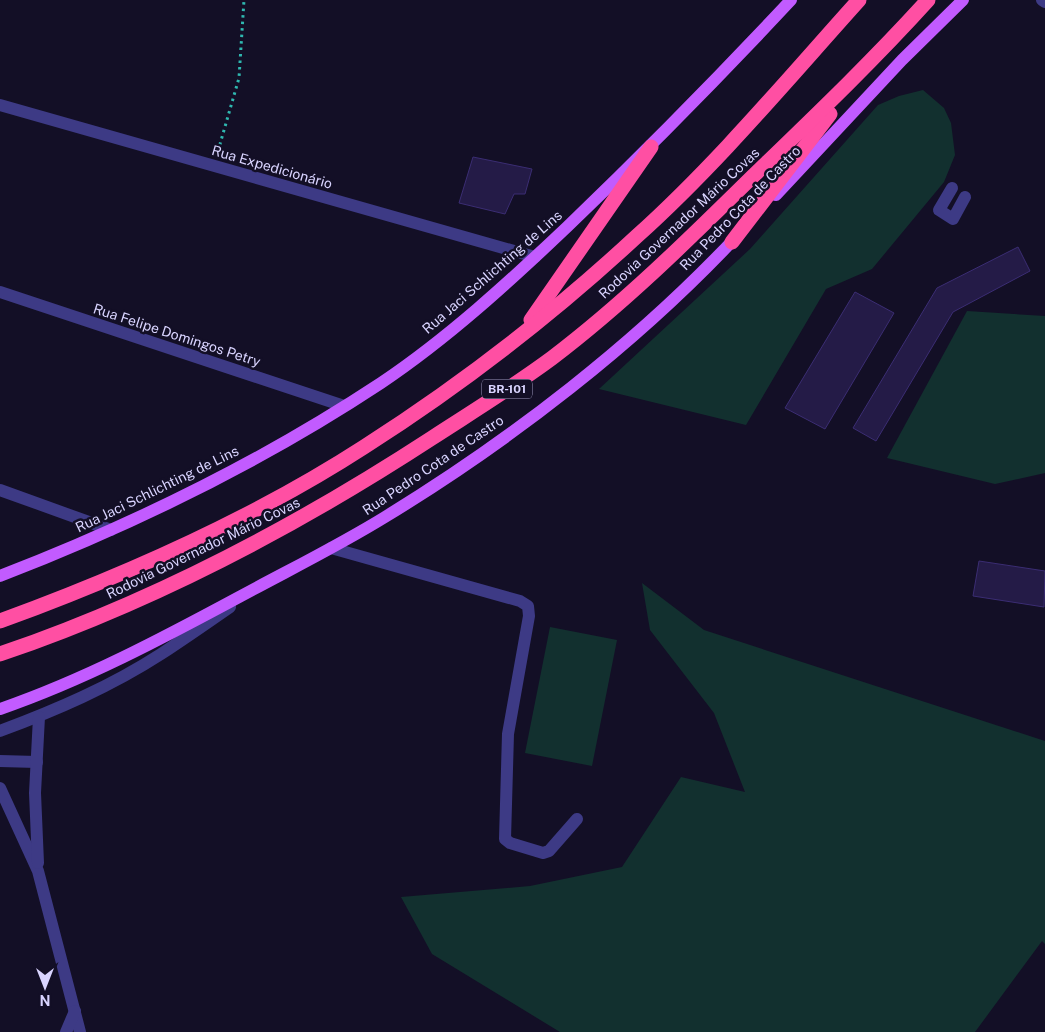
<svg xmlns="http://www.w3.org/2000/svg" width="1045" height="1032" font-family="'Public Sans',sans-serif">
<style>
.green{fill:#12302f}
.building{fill:#241b47;stroke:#3b2d73}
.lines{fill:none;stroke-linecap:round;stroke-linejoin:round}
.path{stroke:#2fb8b0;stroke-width:3;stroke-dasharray:2.5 4;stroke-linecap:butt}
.minor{stroke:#3d3a85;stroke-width:12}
.major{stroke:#c25bff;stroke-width:12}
.highway{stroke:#ff4fa3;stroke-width:15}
.labels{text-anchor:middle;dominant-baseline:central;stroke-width:5;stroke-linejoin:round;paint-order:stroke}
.shield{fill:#130f26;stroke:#9e99be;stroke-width:1}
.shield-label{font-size:12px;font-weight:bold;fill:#d9d4ff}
.street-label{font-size:14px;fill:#d9d4ff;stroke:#130f26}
</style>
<rect width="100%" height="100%" fill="#130f26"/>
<g class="green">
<polygon points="923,90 944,108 951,123 955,155 944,182 872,269 826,289 746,425 599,389 750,249 878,105 899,96"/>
<polygon points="967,311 1045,316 1045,473 995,484 887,458"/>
<polygon points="642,583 704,630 1045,741 1045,944 1042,941 975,1032 560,1032 432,954 401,897 530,886 622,867 681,777 745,792 714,713 650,630"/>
<polygon points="550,627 617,640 592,766 525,753"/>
</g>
<g class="building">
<polygon points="473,157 532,169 525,194 514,194 505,214 459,203"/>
<polygon points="1018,247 1030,271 953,312 876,441 853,428 937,288"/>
<polygon points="855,292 894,313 825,429 785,408"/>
<polygon points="979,561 1045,571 1044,607 973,596"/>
</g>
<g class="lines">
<polyline class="path" points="218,151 239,78 244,0"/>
<g class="minor">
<polyline points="1042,0 1045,2"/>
<polyline points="0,105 535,257"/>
<polyline points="952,188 939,210 953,219 965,197"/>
<polyline points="0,292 344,406"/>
<polyline points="0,490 111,530"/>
<polyline points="331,548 520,601 528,606 529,616 508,734 505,839 510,843 543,853 549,851 577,819"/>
<path d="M0,731C56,710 110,687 161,654C184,639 207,623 230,607"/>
<polyline points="0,761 37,762"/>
<polyline points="0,788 38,871 80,1032"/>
<polyline points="38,863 35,793 39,717"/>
<polyline points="66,1032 75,1011"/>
</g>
<g class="major">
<polyline points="776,195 902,60 963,0"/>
<path d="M0,576C132,525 263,461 381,383C448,338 509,282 567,227C644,153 718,78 791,0"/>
<path d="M0,709C84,680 163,638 241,596C289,570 338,546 385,517C511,440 637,343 738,235"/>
</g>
<g class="highway">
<polyline points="732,242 830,114"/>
<polyline points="531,320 651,147"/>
<path d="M0,621C126,575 251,520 364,447C461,385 553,314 637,236C717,164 787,80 859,0"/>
<path d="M0,654C153,602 297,526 432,438C472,412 513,387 552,358C623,304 686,242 749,180C810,121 871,63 928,0"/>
</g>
</g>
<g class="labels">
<rect class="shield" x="482" y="379.5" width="50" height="19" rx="4"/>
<g class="shield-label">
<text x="507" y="389">BR-101</text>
</g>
<g class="street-label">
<text transform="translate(272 167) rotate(16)">Rua Expedicionário</text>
<text transform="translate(740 208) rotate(-46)">Rua Pedro Cota de Castro</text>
<text transform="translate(679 223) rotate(-43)">Rodovia Governador Mário Covas</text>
<text transform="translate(492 272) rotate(-41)">Rua Jaci Schlichting de Lins</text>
<text transform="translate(177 335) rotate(18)">Rua Felipe Domingos Petry</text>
<text transform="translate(433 465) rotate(-34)">Rua Pedro Cota de Castro</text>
<text transform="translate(157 489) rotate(-26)">Rua Jaci Schlichting de Lins</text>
<text transform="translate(203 548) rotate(-26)">Rodovia Governador Mário Covas</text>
</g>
</g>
<g transform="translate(45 987) rotate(180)" stroke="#130f26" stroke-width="4" paint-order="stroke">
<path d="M0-4L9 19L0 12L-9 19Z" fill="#d9d4ff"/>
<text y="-8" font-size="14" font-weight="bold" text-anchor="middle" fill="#d9d4ff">N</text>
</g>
</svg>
